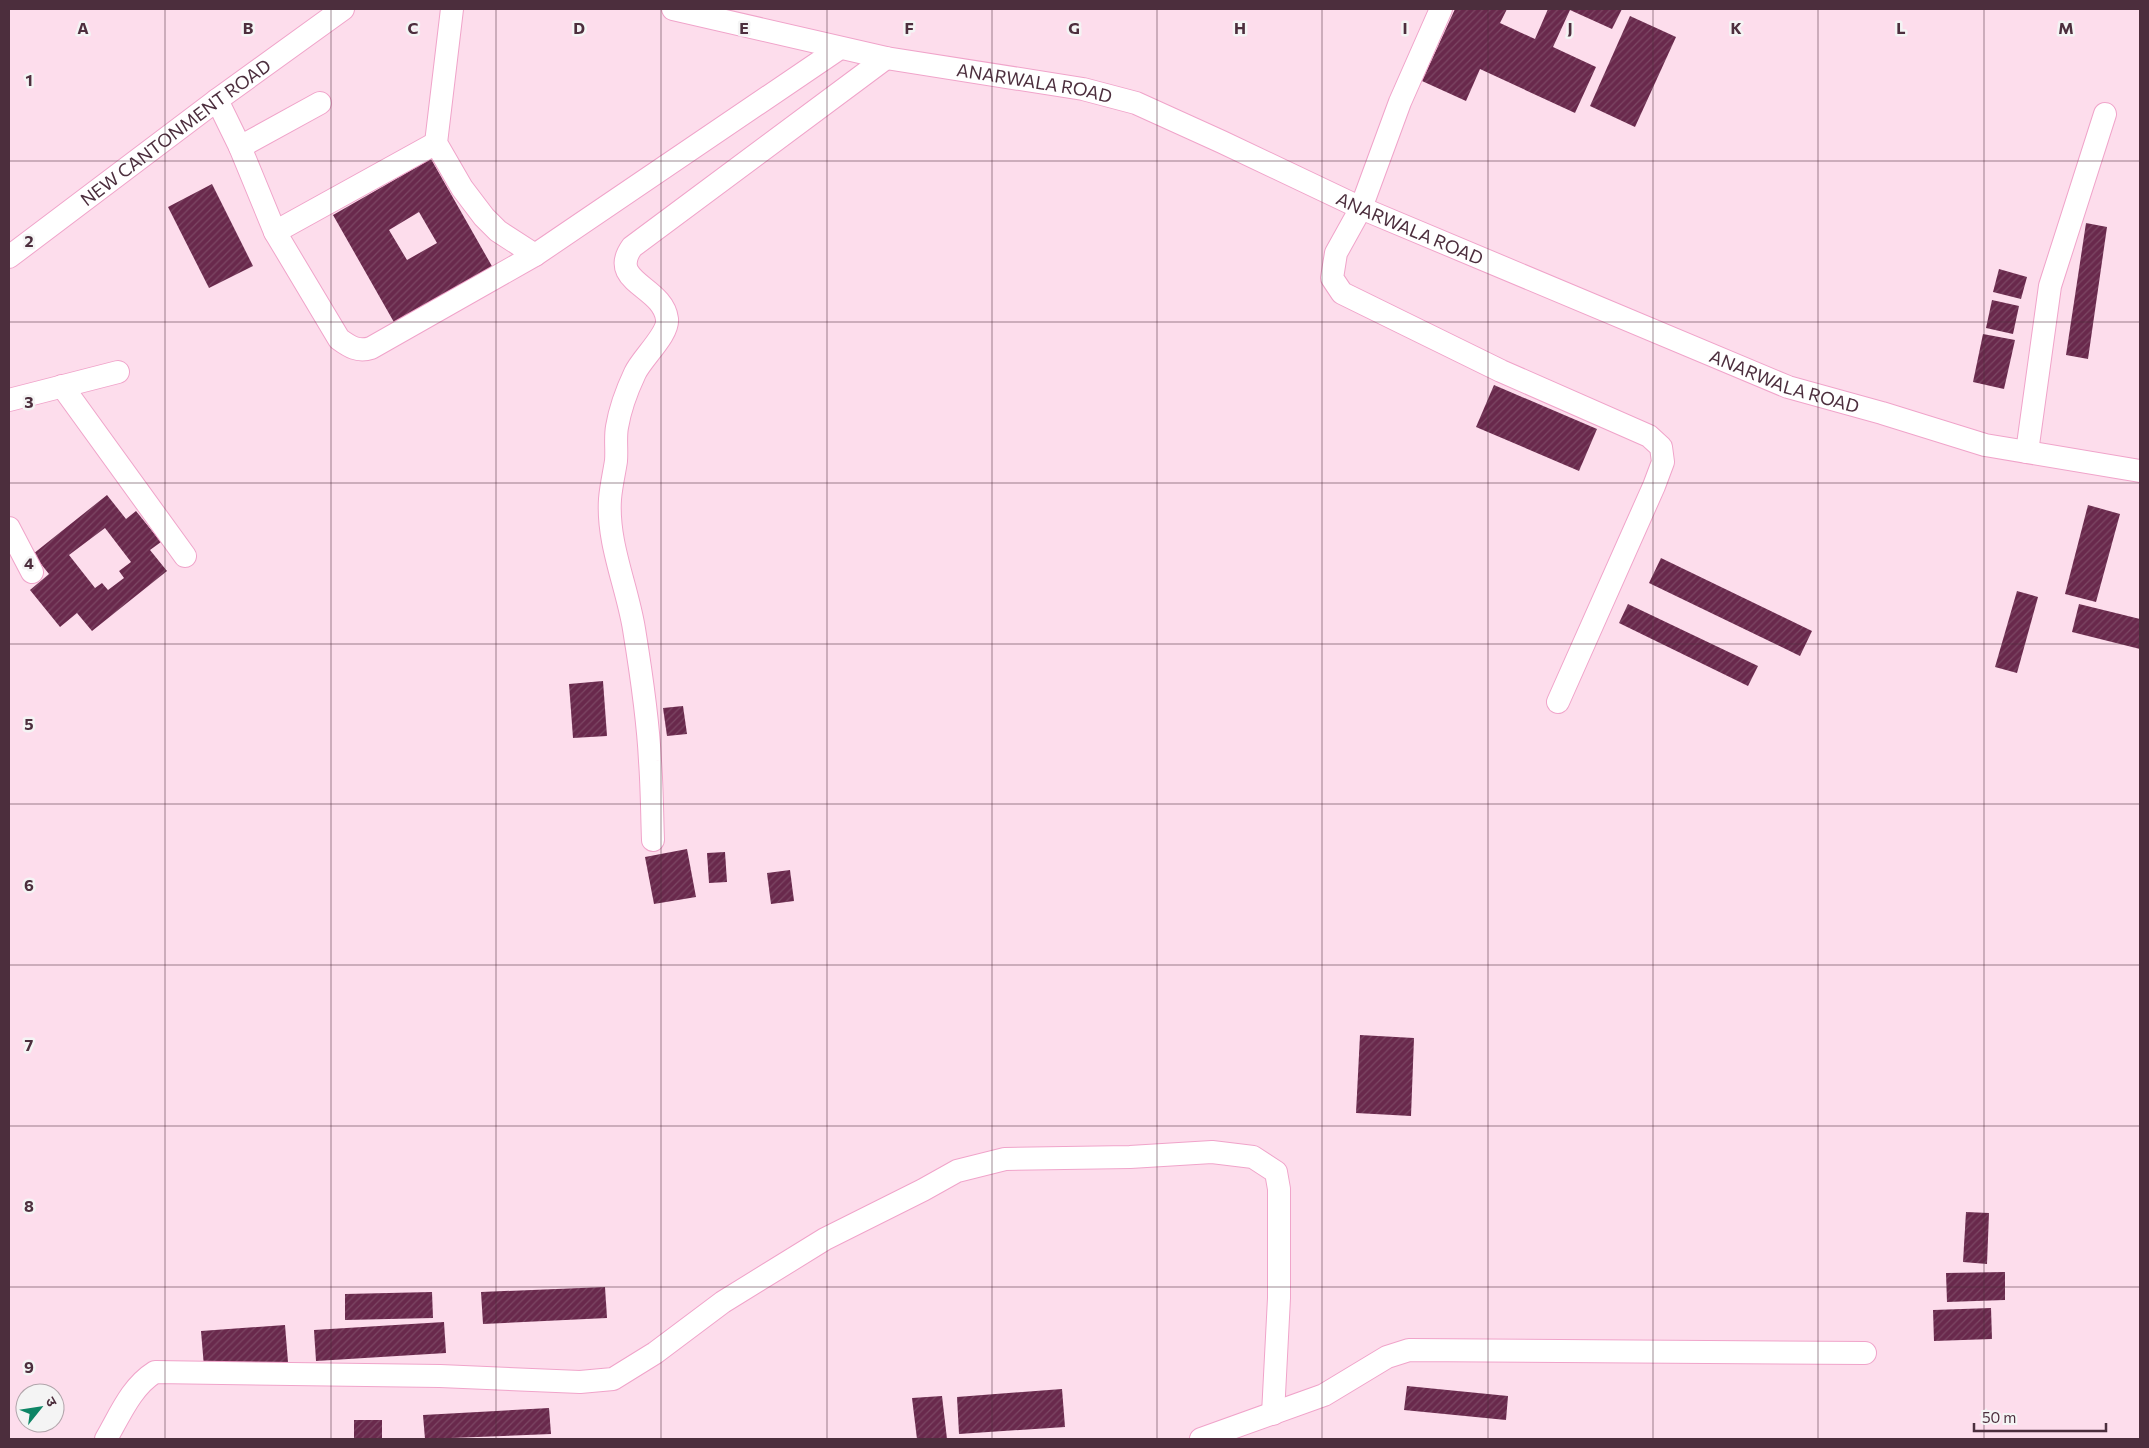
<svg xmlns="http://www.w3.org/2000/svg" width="2149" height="1448" font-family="Commissioner,'Noto Sans Devanagari',sans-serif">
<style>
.building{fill:url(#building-hatch);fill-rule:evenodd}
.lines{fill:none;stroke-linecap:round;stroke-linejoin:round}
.minor-casing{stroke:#f0a4ca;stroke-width:24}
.minor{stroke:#fff;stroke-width:22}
.grid{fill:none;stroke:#4c2e3d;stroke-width:1;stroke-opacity:0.55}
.labels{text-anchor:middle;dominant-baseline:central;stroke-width:5;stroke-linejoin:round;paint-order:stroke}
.street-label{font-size:18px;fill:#4c2e3d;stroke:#f4f4f4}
.grid-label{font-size:16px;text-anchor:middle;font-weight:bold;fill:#4c2e3d;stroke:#f4f4f4;stroke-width:5;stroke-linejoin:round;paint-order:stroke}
</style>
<defs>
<pattern id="building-hatch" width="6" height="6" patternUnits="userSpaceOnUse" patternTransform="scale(1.25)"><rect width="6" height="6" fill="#69294c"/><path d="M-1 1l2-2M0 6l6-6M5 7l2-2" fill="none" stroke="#7c4764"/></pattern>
</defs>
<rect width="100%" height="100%" fill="#fdddec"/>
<g class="building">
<polygon points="1455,9 1507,9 1500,23 1535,39 1548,9 1622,9 1612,29 1570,10 1553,47 1596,67 1575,113 1480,69 1466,101 1422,81"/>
<polygon points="1630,16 1676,37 1635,127 1590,106"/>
<path d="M431,159L493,268L395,324L333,215ZM419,212L437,243L407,260L389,230Z"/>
<polygon points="212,184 253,266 209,288 168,207"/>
<polygon points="2086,223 2107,227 2088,359 2066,355"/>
<polygon points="1999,269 2027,277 2021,299 1993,292"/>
<polygon points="1992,300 2019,306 2013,334 1986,328"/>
<polygon points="1983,334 2015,340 2004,389 1973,382"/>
<polygon points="1494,385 1597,429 1579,471 1476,427"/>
<path d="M107,495L126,519L136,511L161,542L150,550L167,571L92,631L77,613L60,627L30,590L49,574L33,554ZM105,528L131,562L119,571L124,578L108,590L102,583L95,588L69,555Z"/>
<polygon points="2088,505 2120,514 2096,602 2065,594"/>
<polygon points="1661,558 1812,631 1800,656 1649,583"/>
<polygon points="2017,591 2038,597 2017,673 1995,667"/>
<polygon points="1628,604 1758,666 1748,686 1619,623"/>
<polygon points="2079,604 2140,619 2140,649 2072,632"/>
<polygon points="603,681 607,736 573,738 569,684"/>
<polygon points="683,706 687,734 667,736 663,708"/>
<polygon points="687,849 696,897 654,904 645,857"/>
<polygon points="725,852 727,882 709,883 707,853"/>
<polygon points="790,870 794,901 771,904 767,873"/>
<polygon points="1360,1035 1414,1038 1411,1116 1356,1113"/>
<polygon points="1966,1212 1989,1213 1987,1264 1963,1262"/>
<polygon points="2005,1272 2005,1300 1947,1302 1946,1273"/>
<polygon points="605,1287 607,1318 483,1324 481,1292"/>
<polygon points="432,1292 433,1318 345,1320 345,1294"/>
<polygon points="1991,1308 1992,1339 1934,1341 1933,1310"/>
<polygon points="444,1322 446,1353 316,1361 314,1330"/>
<polygon points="285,1325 288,1362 204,1367 201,1331"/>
<polygon points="1407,1386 1508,1396 1506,1420 1404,1410"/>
<polygon points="1062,1389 1065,1427 959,1434 957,1397"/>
<polygon points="942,1396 947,1439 917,1439 912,1398"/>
<polygon points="549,1408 551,1434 425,1439 423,1415"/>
<rect x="354" y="1420" width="28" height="19"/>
</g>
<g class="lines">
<g class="minor-casing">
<g id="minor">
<polyline points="452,9 436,143 462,188 484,217 498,231 535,255"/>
<path id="s1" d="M673,9L886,58L1083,89L1136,103L1222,142L1361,208L1788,387L1882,413L1985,445L2140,471"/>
<polyline points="1441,9 1400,102 1361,208 1336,253 1332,278 1342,293 1501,371 1649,436 1661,447 1663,462 1654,486 1558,702"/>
<polyline points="217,100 240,147 275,232"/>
<path d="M436,143L275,232L339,339C350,347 358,352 371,348L535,255L840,48"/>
<polyline points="240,147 320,103"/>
<path id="s2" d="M9,257L217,100L343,9"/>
<polyline points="62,386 185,556"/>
<polyline points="9,400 118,372"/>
<polyline points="2027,452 2050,286 2105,114"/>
<polyline points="9,528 32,572"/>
<path d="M653,840C652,814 652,787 650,761C648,717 641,672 634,629C627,586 607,543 610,499C611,486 614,474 616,461C617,450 615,438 617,427C620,409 627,390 635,373C642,358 669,334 667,319C663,286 607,282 632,247L886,58"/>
<path d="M106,1439C120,1415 131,1387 155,1372L440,1376L580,1382L613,1379L655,1353L723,1302L825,1239L923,1190L957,1171L1005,1159L1130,1157L1212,1152L1253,1157L1276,1172L1279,1189V1298L1273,1414"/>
<polyline points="1201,1439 1324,1395 1387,1357 1409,1350 1865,1353"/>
</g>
</g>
<use href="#minor" class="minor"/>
</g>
<path class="grid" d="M165,9V1439M331,9V1439M496,9V1439M661,9V1439M827,9V1439M992,9V1439M1157,9V1439M1322,9V1439M1488,9V1439M1653,9V1439M1818,9V1439M1984,9V1439M9,161H2140M9,322H2140M9,483H2140M9,644H2140M9,804H2140M9,965H2140M9,1126H2140M9,1287H2140"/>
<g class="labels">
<g class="street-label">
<text stroke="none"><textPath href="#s1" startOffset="369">ANARWALA ROAD</textPath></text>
<text stroke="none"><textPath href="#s2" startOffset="208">NEW CANTONMENT ROAD</textPath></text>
<text stroke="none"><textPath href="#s1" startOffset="774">ANARWALA ROAD</textPath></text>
<text stroke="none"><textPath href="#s1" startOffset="1179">ANARWALA ROAD</textPath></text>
</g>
</g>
<g class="grid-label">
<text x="83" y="34">A</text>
<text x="248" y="34">B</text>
<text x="413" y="34">C</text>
<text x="579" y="34">D</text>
<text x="744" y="34">E</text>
<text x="909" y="34">F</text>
<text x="1074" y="34">G</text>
<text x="1240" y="34">H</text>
<text x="1405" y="34">I</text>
<text x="1570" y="34">J</text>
<text x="1736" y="34">K</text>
<text x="1901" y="34">L</text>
<text x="2066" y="34">M</text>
<text x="29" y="86">1</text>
<text x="29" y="247">2</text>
<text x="29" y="408">3</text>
<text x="29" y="569">4</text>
<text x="29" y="730">5</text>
<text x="29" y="891">6</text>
<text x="29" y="1051">7</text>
<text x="29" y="1212">8</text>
<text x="29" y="1373">9</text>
</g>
<rect width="2149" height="1448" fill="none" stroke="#4c2e3d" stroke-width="20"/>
<g transform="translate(40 1408) rotate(60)"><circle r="24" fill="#f4f4f4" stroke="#b1a5ab"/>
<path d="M0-4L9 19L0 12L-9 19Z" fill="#0d8565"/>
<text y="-8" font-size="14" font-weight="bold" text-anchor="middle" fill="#4c2e3d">उ</text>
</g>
<path d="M1974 1423v8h132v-8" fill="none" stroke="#4c2e3d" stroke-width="2.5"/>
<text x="1982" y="1423" font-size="15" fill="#4c2e3d" stroke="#f4f4f4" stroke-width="4" paint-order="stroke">50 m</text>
</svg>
